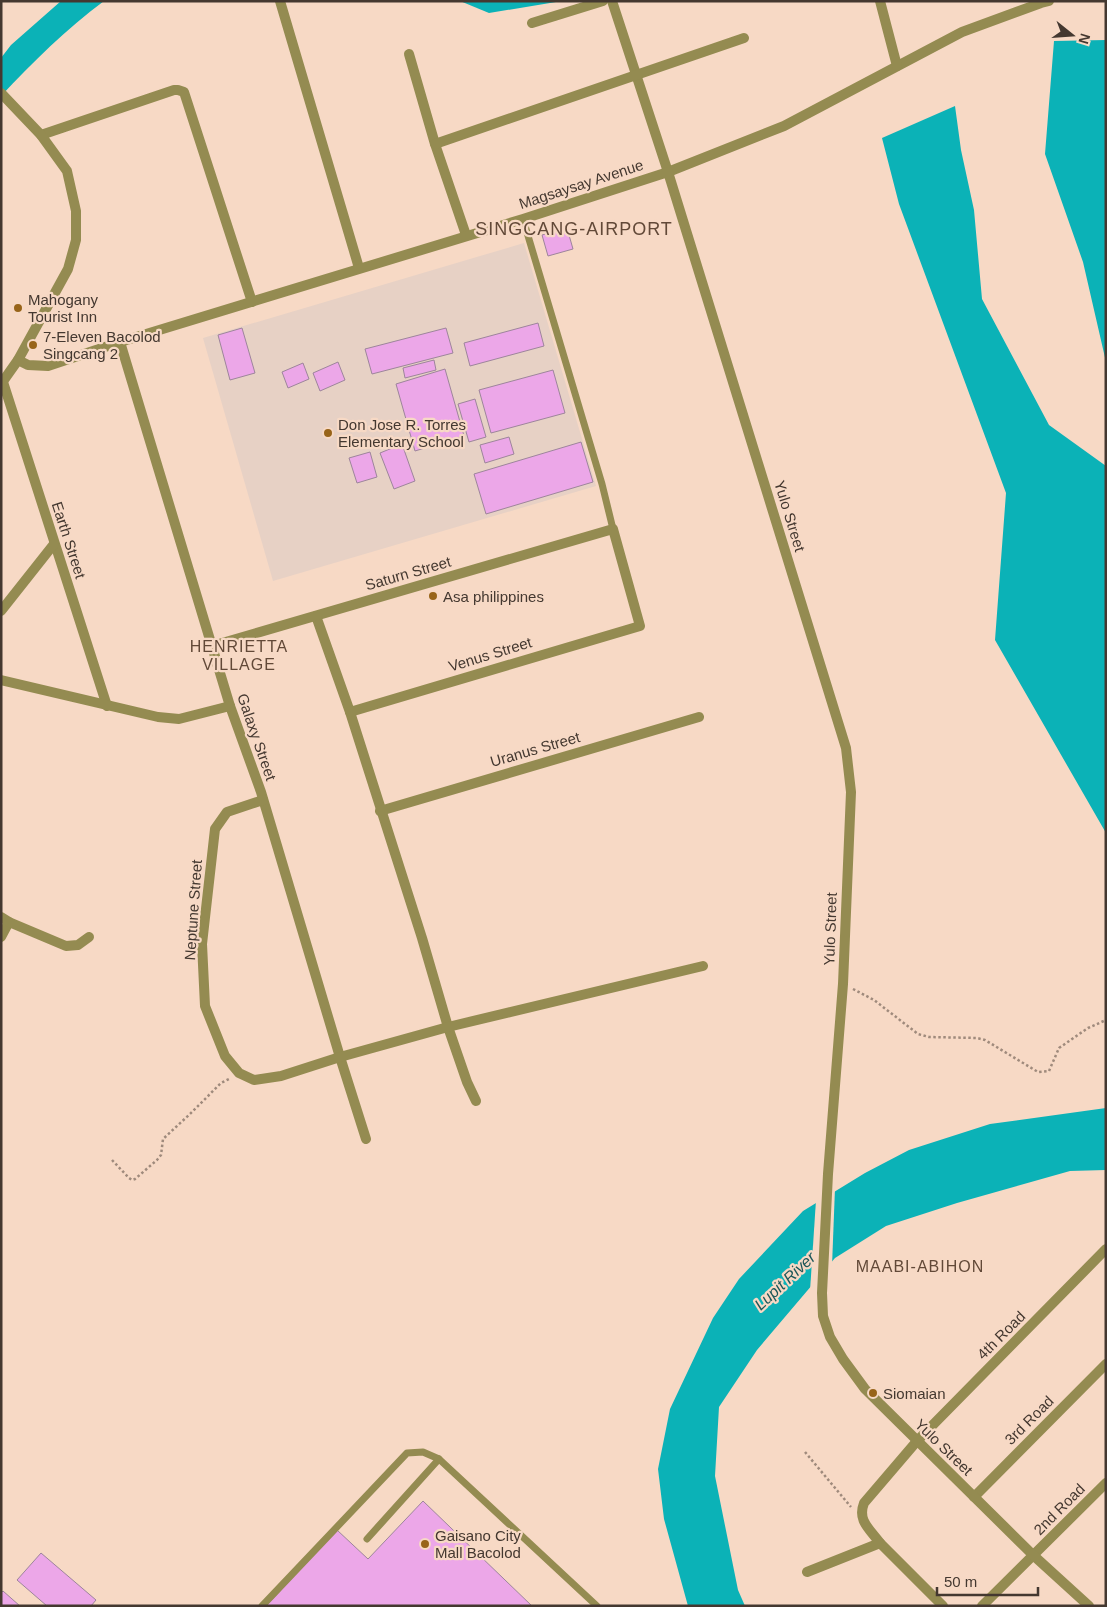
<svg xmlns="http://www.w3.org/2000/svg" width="1107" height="1607" font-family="Arial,sans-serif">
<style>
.education{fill:#e7d1c5}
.water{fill:#0bb2b7}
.pier{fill:#f7d9c5}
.building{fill:#eca7e8;stroke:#9d859b}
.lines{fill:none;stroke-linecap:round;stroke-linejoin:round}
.path{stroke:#9f8a7c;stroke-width:2.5;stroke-dasharray:2.5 2.5;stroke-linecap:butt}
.service{stroke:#948b51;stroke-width:7}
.minor{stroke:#948b51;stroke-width:10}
.tertiary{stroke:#948b51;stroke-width:10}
.poi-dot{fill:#986419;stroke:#f7d9c5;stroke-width:2}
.labels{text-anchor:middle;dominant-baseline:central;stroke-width:4.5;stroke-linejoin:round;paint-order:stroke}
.street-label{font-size:15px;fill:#443830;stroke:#f7d9c5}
.poi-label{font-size:15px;fill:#443830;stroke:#f7d9c5;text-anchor:start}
.neighbourhood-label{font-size:16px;letter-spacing:1px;fill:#624938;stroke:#f7d9c5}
.water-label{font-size:16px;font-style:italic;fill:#1e585a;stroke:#f7d9c5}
.quarter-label{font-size:18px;letter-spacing:1px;fill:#624938;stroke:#f7d9c5}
</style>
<rect width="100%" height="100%" fill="#f7d9c5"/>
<polygon class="education" points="524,243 596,486 273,581 203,338"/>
<g class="water">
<path d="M61,1H104C66,29 33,62 1,96V58L11,45Z"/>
<polygon points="460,1 562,1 489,13"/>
<polygon points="1106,40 1106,362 1083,262 1045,154 1054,41"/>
<polygon points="955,106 961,150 974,210 982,299 1049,425 1106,466 1106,833 995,640 1006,493 899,204 882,138"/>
<polygon points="1106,1108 1106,1170 1070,1171 957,1203 886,1226 835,1258 757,1350 719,1407 715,1476 738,1590 745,1606 688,1606 664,1519 658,1469 670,1409 713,1318 739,1279 803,1211 865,1173 909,1150 990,1124"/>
</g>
<polygon class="pier" points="835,1188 832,1266 810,1291 816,1200"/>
<g class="building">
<polygon points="567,228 573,249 548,256 542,235"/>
<polygon points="538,323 544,346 470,366 464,343"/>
<polygon points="242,328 255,373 230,380 218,335"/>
<polygon points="446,328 453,353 372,374 365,349"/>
<polygon points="434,360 436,370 405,378 403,368"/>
<polygon points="338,362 345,380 320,391 313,373"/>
<polygon points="303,363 309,379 288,388 282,372"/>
<polygon points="445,369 464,436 415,451 396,384"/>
<polygon points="553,370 565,413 491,433 479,390"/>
<polygon points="475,399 486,437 469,442 458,404"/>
<polygon points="509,437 514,454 485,463 480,445"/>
<polygon points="581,442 593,482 486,514 474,474"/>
<polygon points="402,444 415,481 394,489 380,453"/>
<polygon points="370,452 377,477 357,483 349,458"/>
<polygon points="423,1501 532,1606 266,1606 337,1530 368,1559"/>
<polygon points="41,1553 96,1600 91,1606 47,1606 17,1580"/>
<polygon points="3,1591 20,1606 1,1606 1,1593"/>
</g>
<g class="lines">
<g class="path">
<polyline points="853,989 874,1000 918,1034 929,1037 977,1038 985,1040 1038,1072 1049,1071 1059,1048 1088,1028 1106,1020"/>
<polyline points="112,1160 129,1178 132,1180 135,1179 157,1160 161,1155 163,1139 190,1114 221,1083 229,1079"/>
<polyline points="805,1452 851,1507"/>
</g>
<g class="service">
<polyline points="523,219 602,484 613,529"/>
<polyline points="367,1539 439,1459"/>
<polyline points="262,1606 407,1453 423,1452 439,1459 597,1606"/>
</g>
<g class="minor">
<polyline points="280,1 359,268"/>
<polyline points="612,1 668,172 784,126 962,32 1041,3 1049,1"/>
<polyline points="880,1 897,66"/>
<polyline points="532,23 603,1"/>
<polyline points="409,54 435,144 466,235"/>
<polyline points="41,135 174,90 178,90 184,92 252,302"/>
<polyline points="435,144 744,38"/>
<polyline points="120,342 230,706 261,792 340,1057 366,1139"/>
<polyline points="3,382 107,706"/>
<polyline points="1,611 54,544"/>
<polyline points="316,616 350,712 422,938 448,1027 467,1082 476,1101"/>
<polyline points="212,646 613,529 640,626 350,712"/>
<polyline points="1,680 158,717 179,719 230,706"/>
<polyline points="263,800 227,812 215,829 202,944 205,1006 225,1056 239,1073 254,1080 281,1076 340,1057 448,1027 703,966"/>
<polyline points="380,811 699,717"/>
<polyline points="1,917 9,922 1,937"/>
<polyline points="9,922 66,946 78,945 89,937"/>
<polyline points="974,1497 1106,1364"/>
<path d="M880,1543C870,1529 857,1521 864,1503L917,1441L1106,1249"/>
<polyline points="807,1572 880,1543 943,1606"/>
<polyline points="982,1606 1106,1483"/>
</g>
<g class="tertiary">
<polyline points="1,93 41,135 67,171 76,211 76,240 68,269 18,360 1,384"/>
<polyline points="18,360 28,365 48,366 120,342 523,219 668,172 846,748 851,792 843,984 828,1174 822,1293 823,1316 830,1337 843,1359 865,1389 1033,1555 1089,1606"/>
</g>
</g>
<g class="poi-dot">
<circle cx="18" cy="308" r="5"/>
<circle cx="33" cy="345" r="5"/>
<circle cx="328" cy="433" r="5"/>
<circle cx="433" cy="596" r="5"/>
<circle cx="873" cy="1393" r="5"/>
<circle cx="425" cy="1544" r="5"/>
</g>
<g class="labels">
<g class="street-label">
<text transform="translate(581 184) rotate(-18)">Magsaysay Avenue</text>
<text transform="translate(790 516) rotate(73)">Yulo Street</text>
<text transform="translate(69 540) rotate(72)">Earth Street</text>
<text transform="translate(408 573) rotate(-16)">Saturn Street</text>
<text transform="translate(490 654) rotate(-17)">Venus Street</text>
<text transform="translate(257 737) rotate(71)">Galaxy Street</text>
<text transform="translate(535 749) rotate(-16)">Uranus Street</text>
<text transform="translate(193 910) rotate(-86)">Neptune Street</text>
<text transform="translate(830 929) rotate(-88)">Yulo Street</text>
<text transform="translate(1001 1335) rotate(-45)">4th Road</text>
<text transform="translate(1029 1420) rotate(-45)">3rd Road</text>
<text transform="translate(944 1447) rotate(44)">Yulo Street</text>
<text transform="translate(1059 1509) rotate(-45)">2nd Road</text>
</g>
<g class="poi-label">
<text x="28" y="299">Mahogany<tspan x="28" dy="17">Tourist Inn</tspan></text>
<text x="43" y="336">7-Eleven Bacolod<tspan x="43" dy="17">Singcang 2</tspan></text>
<text x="338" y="424">Don Jose R. Torres<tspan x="338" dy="17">Elementary School</tspan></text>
<text x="443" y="596">Asa philippines</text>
<text x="883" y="1393">Siomaian</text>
<text x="435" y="1535">Gaisano City<tspan x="435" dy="17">Mall Bacolod</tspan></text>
</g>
<g class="neighbourhood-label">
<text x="239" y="646">HENRIETTA<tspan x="239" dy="18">VILLAGE</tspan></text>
<text x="920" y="1266">MAABI-ABIHON</text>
</g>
<g class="water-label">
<text transform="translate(785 1281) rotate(-43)">Lupit River</text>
</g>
<g class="quarter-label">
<text x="574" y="229">SINGCANG-AIRPORT</text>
</g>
</g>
<rect width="1107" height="1607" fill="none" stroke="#443830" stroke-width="5"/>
<g transform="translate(1072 35) rotate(107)" stroke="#f7d9c5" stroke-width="4" paint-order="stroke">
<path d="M0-4L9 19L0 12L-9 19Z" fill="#443830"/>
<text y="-8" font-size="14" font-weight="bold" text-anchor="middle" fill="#443830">N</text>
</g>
<path d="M937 1587v8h101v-8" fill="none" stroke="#443830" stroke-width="2.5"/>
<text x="944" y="1587" font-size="15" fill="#443830" stroke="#f7d9c5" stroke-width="4" paint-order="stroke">50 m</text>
</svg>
